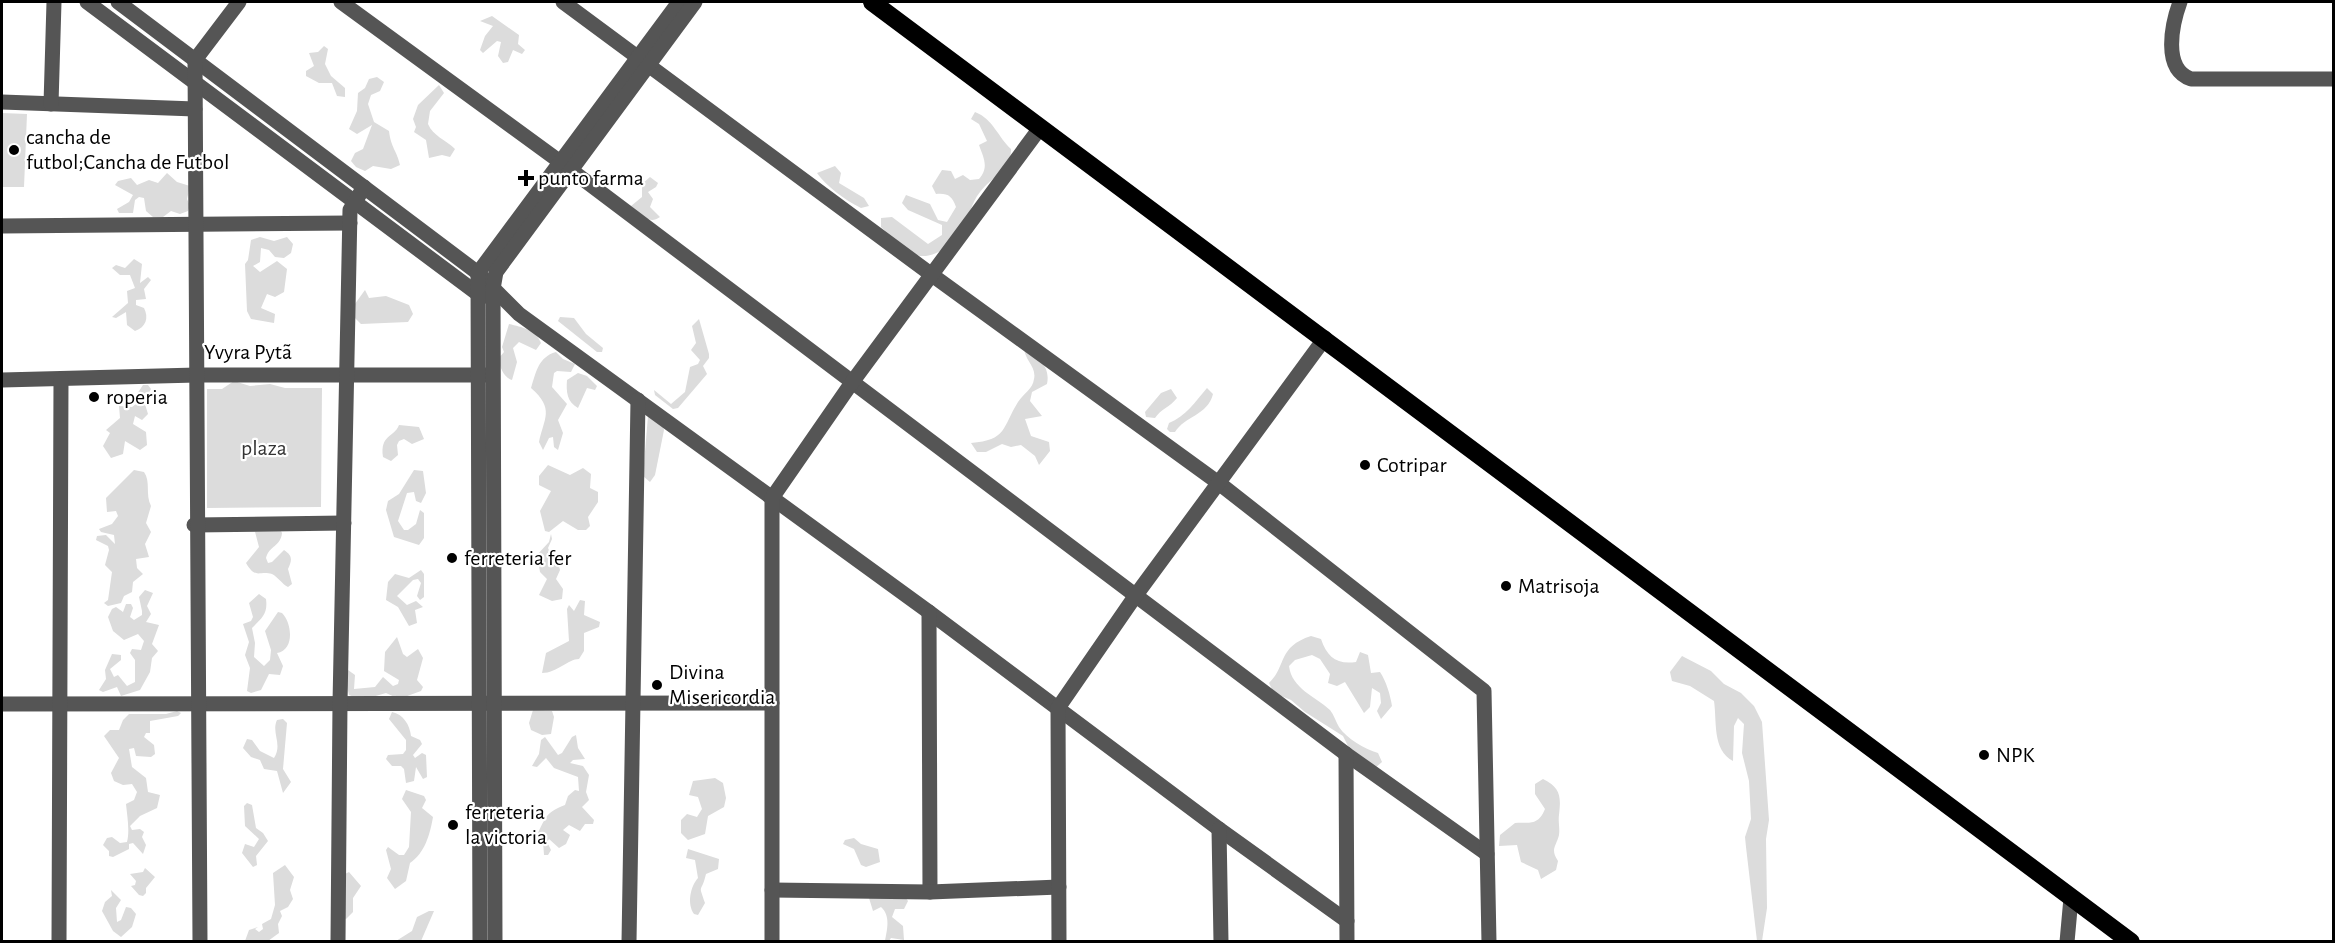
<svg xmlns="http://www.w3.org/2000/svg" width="2335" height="943" font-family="'Alegreya Sans',sans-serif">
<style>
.green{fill:#dcdcdc}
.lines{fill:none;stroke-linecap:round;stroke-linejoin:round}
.minor{stroke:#555;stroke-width:15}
.highway{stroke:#000;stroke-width:18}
.poi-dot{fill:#000;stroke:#fff;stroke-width:2}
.labels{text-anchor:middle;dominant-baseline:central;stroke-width:4.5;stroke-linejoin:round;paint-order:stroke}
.poi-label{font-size:22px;fill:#000;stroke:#fff;text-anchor:start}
.street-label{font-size:22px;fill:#000;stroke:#fff}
.park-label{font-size:22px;fill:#333;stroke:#fff}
</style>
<rect width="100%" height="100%" fill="#fff"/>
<g class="green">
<polygon points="492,16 519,35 518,44 525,50 522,54 513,50 508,62 503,63 498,56 501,42 497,41 483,53 480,50 485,36 493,26 480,21"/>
<polygon points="324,46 328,49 325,64 331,76 345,88 345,97 337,96 332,83 319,83 306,76 306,71 314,66 309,53 318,52"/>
<path d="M377,77L384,82L380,91L371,95L368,104L374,122L389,131C391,148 397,151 400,165L391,169L373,166L365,171L356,167L351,161L355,153L363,149L372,125L357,134L349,129L357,111L358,93L365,88L369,79Z"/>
<path d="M439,85L444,93L430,111L428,124C433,136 446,140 455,149L450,157L442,155L429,158L426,140L414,132L416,127L413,119L418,105Z"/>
<path d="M975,112C993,119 998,137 1011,149C1011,172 992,176 980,192C971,203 969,218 962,229C950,247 930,264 908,252C898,247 889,234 881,227V218L892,217L928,244L942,235V225L908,210L902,203L906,195L930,204L938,220L947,222L956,207C952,196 948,193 936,194L932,186L942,170L951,171L955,179L963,175L970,180L979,179C989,167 984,159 979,145L987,141L979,124L971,119Z"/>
<polygon points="2,113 27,114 24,187 2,187"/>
<path d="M835,166L841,173L839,183L864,198L869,206L861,208C845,200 827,187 817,173Z"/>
<polygon points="167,173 177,182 190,186 187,199 190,206 188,211 180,214 171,211 163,217 153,217 146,211 144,198 139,197 135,200 133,213 119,213 117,209 129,202 133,195 115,185 118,181 131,178 137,185 149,180 158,183"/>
<path d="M650,177L658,183L656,187L648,192L653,199L650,207L660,217C649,225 642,215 631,206L642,197V184Z"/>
<polygon points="260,237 274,241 287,237 293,244 291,253 284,258 275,257 269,250 261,248 260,262 253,266 260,272 277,261 287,269 284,292 275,297 267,294 261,308 275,314 274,323 251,319 247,311 245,264 248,260 251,240"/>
<path d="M134,259L142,264L140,283L148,277L151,280L144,289L146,299L136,300V305L144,308C149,318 146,327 135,331L127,325L126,312L116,318L112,317L128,303L127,291L135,288L130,275H120L112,268L116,265L125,268Z"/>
<polygon points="365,290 369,298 386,296 409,305 413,314 408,322 361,324 354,317 352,308"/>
<polygon points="560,317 574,318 586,334 603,348 602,352 597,352 558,321"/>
<polygon points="699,319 709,354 709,358 703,366 707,374 678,408 673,409 655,395 654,390 671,404 685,392 690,367 698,364 700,360 691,350 696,343 692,326"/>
<path d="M509,324C522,327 536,330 541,343L536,350L519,342L513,348L517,362L512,380C504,378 500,367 498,359L504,352L502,347Z"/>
<path d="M1024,345C1036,357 1051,365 1047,384L1032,392L1030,401L1042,416L1025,419L1031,436L1049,442L1050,451L1039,465L1035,456L1021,445L1011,447L1002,444L986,452H977L971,443C1007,440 1002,428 1018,402C1023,394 1033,389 1034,379C1037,366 1023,360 1024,345Z"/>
<path d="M556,352L563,359L575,364L571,372L557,371L554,373L552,387L567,404L558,420L563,433L558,450L554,447L553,437L549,438L543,450L539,442C544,418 555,409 531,388C536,373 538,357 556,352Z"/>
<path d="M578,373L587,376L597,386L595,390L587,388L578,408C567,402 566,392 567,380Z"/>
<polygon points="234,381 250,386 270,384 285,388 322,388 321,507 207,508 207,389 222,389"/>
<polygon points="143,385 148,385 151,389 144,401 148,414 142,420 135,416 133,424 146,432 147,445 140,450 125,441 123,454 111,458 103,446 110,433 106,430 120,418 119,406 132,407 136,404 137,394"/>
<path d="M1207,388L1213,394C1208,415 1185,416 1175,432H1170L1167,429L1169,423C1185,417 1196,401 1207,388Z"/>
<path d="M1171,389L1177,398C1170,407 1161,409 1155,418L1146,417L1145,412L1161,393Z"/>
<polygon points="648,416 663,426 664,430 655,475 650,482 643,476"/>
<path d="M399,425L419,427L424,439L412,444L404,439L399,441L397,445L398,455L391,461L383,457C380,434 394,438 399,425Z"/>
<polygon points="548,465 570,475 583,468 591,474 590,488 598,492 598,502 588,517 590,526 586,530 578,530 563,521 549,532 545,531 540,511 551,491 539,485 539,476"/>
<path d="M134,470L144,472C151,482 145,494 151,506L146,523L151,532L145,544L149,557L136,559L137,568L143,574L133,582L132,592L124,596L121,603L108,606L104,603L108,600L112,572L105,565L109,550L108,546L96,540L97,536L106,535L115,544L114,535L101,532L99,529L112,524L118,516L116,511L107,512L106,498Z"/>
<polygon points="414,470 423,471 426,493 421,503 416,501 414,492 407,493 398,521 404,530 408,530 416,524 420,510 424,513 424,538 419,545 394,537 386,510 388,501 399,494"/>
<path d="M254,528L280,529L282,533C281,546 269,546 266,558L268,563L272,562L284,550C293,556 292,560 288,569L292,584L288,587C282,584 278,577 272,574C259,570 256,580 246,563L259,547Z"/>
<polygon points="551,534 552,539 548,548 555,564 559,566 560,570 556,579 563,589 562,599 552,601 539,595 547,579 540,572 537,555 549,542"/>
<polygon points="421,570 424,574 424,597 420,600 417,596 421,583 418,579 413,580 397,596 407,605 416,601 423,607 415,610 417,623 409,626 398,607 386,600 388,582 395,574 409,578"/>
<polygon points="145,590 153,593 147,606 151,614 146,622 159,625 152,644 158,651 152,658 150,672 140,690 121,696 117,687 103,692 99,690 106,679 105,670 112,654 121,655 121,660 110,669 114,677 118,675 127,686 135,682 135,660 130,653 132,649 141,650 144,641 138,634 124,640 113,631 108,617 112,609 116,607 123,612 126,604 131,604 133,608 130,617 134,620 142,615 142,611 139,597"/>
<path d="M259,594L266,599C268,614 262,618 252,628L255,643L254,657L264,666L270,660L271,650L265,631L278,612L282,613C292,623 295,650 277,653L283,666L280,675L269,674L261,690L251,693L247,691L250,668L245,655L249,642L243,624L251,621L253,617L249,603Z"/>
<path d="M580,600L585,601L584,615L600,622L599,627L584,633V651L579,659C568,659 557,673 542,673L546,653L569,641L567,609L569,605L574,611Z"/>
<path d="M1311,636L1321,639C1327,657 1337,665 1356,662L1360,652L1368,655L1371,673L1380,672C1386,681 1390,694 1392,706L1381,719L1377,711L1381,703L1380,693L1372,688L1370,707L1364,713L1345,682L1337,686L1328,683L1330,674L1320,659L1312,655L1295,660L1289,666C1292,689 1315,696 1330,710C1334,715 1336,722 1339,727C1347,739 1365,749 1378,753L1382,762L1375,768L1352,754L1343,736L1305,712L1291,700L1274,693L1269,683C1287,666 1277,647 1311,636Z"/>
<polygon points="397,637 403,654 407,657 418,649 423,658 417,680 423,687 421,691 399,699 386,693 362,700 349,695 347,686 348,670 355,675 354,689 375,687 383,677 393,686 398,684 399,680 384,671 385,652"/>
<path d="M1682,656L1711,671L1724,684L1741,693L1754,706L1762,722L1769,820L1766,839L1767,908L1762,941H1757L1746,847L1745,837L1751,819L1749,781L1742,753L1744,724L1738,718L1734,726L1733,761C1712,750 1717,721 1714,701L1690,686L1672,681L1670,672Z"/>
<polygon points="533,710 552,711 554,717 551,734 542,735 531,730 529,723"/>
<path d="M177,711L181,713L178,716L150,721V733H146L144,737L154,745L155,754L151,757L136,756L134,748L129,749L132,767L146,778L148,792L160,795L157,808L140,816L130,826L132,830L140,829L144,832L142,837L146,845L143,854L133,843L129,844V849L113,857L109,856V851L103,845L107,838L112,837L120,843L127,842C130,831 127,815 126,804L134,800L137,792L132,784L123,785L114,781L111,773L119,758L104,736L110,730H119L123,720L129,714H166Z"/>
<path d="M392,712C403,714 410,725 411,736L420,740L422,744L413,755L415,758L422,753L426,755L427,777L423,779L416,767L414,781L406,783L404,769L401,766H392L386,759L388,755L403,754L406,750V740L389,719Z"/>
<path d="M283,719L287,723L283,769L291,782L283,793L277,771L264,769L260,760L251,757L243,748L247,739L252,740L260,751L274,758C283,744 271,733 277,720Z"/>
<path d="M576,735L578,748L585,759L573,760L570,763L583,766L589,775L586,792L589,800L582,807L594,820L593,824H585L580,831L569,825L563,830L570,835L566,844L559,848L549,839L547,842L551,850L548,855H544L543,841L538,833C546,816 547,812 565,805L568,796L575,790L579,791L578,777L554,768L546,758L537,767L532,766L539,754L541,740L545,737L558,755L562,753L572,737Z"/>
<polygon points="715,778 723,783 726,798 724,807 708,816 705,834 688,840 681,833 681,820 687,814 697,817 702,809 698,797 689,795 693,781"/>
<path d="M1543,779C1561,788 1561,797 1559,815C1558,821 1560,828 1559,835C1556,847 1550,849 1558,861L1556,870L1541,879L1538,870L1521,862L1517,845L1499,846L1500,835L1515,823C1530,822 1538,826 1545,809L1535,794V784Z"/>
<path d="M406,790L424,796L426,800L422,808L433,817C430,834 425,853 410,863L406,881L395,889L387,878L391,869L386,850L388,847L399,855H404L409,847L411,812L402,799Z"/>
<polygon points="247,803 252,805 256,828 263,833 268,841 256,856 257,865 253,867 242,853 245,844 254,847 259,839 245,826 244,806"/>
<polygon points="854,838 861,844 878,849 880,862 866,867 861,865 854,849 843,844 845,840"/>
<path d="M688,849L719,859L718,869L706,874C701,895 698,882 705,903L698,915L694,914C687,904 690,887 698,878L695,860L686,858Z"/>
<polygon points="285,865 294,877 290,890 293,899 288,907 280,911 282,916 278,924 279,933 268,941 245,941 249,930 258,927 255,929 259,932 263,929 262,924 271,919 275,905 273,873"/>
<polygon points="145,868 155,877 146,888 146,893 143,896 139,895 131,886 135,885 136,881 130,874 143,872"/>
<polygon points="349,872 361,886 353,898 353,912 346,919 342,917 345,874"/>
<polygon points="111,890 121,900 116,908 117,922 121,920 126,907 131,908 136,914 132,927 121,937 113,931 102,911 105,902 112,896"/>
<path d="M905,897L908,901L904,909H895L892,917L903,926L904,940L891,938L889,941H885C887,930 891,916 881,907L873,911L869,898Z"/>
<polygon points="429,911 434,911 421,941 396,941 412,931 417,917"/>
</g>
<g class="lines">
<g class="minor">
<polyline points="87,2 482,297"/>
<polyline points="118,2 478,273 519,314 929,612 1219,829 1347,921"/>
<polyline points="341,2 559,161 1346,754 1487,854"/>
<polyline points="563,2 932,275 1220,484 1484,691 1489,942"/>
<path d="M2180,2C2172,24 2162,69 2191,79H2334"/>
<polyline points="2,102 195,109"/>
<polyline points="51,104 54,2"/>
<polyline points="2,226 350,223"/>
<polyline points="2,380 197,375 487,375"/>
<polyline points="194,525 344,523"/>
<polyline points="929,612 930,892"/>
<polyline points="2,704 772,703"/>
<polyline points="1346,754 1347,942"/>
<polyline points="1219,829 1221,942"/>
<polyline points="772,890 930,892 1059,887"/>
<polyline points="59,942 61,379"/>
<polyline points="200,942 195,60 239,2"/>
<polyline points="338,942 340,703 350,210 364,187"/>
<polyline points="480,942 478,273 679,2"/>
<polyline points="495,942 493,289 496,272 695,2"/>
<polyline points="629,942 638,400"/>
<polyline points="772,942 772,498 853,381 1040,128"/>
<polyline points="1059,942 1058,708 1136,595 1325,338"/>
<polyline points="2067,942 2071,898"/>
</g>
<polyline class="highway" points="872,2 2131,942"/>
</g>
<g class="poi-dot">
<circle cx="14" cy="150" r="6"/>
<path d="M523 169h6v6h6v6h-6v6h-6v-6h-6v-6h6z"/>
<circle cx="94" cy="397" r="6"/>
<circle cx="1365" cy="465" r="6"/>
<circle cx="452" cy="558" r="6"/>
<circle cx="1506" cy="586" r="6"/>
<circle cx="657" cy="685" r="6"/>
<circle cx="1984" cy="755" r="6"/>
<circle cx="453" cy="825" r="6"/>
</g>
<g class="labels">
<g class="poi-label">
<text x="26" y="137">cancha de<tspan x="26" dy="25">futbol;Cancha de Futbol</tspan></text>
<text x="538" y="178">punto farma</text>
<text x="106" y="397">roperia</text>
<text x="1377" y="465">Cotripar</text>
<text x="464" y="558">ferreteria fer</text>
<text x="1518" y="586">Matrisoja</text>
<text x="669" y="672">Divina<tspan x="669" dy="25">Misericordia</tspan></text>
<text x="1996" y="755">NPK</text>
<text x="465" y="812">ferreteria<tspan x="465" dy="25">la victoria</tspan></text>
</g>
<g class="street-label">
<text x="248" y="352">Yvyra Pytã</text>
</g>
<g class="park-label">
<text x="264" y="448">plaza</text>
</g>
</g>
<rect width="2335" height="943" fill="none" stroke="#000000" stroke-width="6"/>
</svg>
